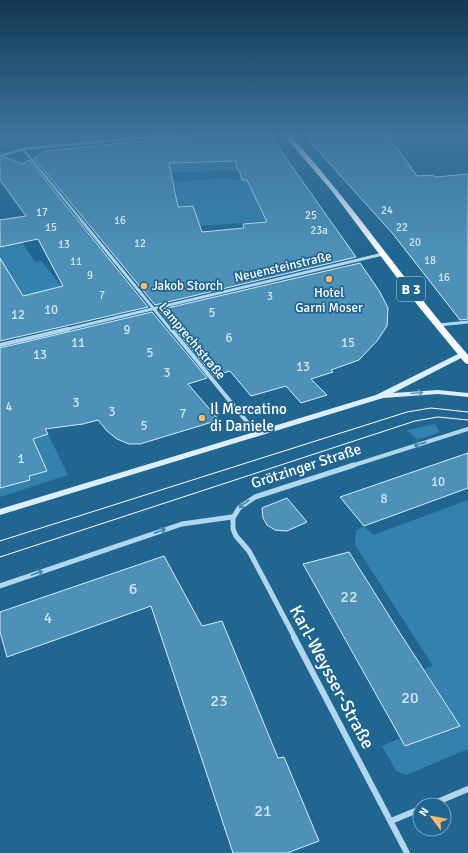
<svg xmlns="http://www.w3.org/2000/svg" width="468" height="853" font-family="Signika,sans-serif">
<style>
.green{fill:#3381ae}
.building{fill:#4d91b9;stroke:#d6edf9;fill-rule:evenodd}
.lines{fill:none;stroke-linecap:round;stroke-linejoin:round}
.street-far4{stroke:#b0d7ed;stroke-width:2.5}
.street-far3{stroke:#b0d7ed;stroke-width:3}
.street-far2{stroke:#b0d7ed;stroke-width:4}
.street-far1{stroke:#b0d7ed;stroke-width:5}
.street{stroke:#b0d7ed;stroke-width:6}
.secondary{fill:#ddeffa;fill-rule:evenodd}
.primary{fill:#f7fbff;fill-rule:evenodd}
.tram{stroke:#fff;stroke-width:1}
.oneway{stroke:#6296b6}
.oneway2{stroke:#4482a8}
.poi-dot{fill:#fab971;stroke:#206691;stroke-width:1.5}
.labels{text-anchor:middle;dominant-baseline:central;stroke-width:3.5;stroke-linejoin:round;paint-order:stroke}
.far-number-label{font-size:11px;fill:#d2e4ee}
.far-street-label{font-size:13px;fill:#fff;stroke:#206691}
.far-poi-label{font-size:13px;fill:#fff;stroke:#206691;text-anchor:start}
.number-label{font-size:13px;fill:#d2e4ee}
.shield{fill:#206691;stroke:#bcd1de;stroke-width:1}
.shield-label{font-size:14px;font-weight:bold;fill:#fff}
.poi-label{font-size:15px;fill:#fff;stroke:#206691;text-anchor:start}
.street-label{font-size:15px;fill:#fff;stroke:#206691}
.near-number-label{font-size:16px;fill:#d2e4ee}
.near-street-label{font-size:18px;fill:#fff;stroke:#206691}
</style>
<rect width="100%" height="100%" fill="#206691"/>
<g class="green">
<polygon points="0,134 119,134 23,143 0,150"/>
<polygon points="233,160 237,170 114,175 151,163"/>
<polygon points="231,178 232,180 252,180 261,213 292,211 269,221 200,226 193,206 162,208 176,199 175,190 160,191 135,184"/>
<polygon points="22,242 35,262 41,261 62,287 24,296 0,259 0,247"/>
<polygon points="435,424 440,432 417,440 407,430"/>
<polygon points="48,434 68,475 0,497 0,488 29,476 47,471 33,439"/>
<polygon points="468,500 468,749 406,775 396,771 382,746 401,738 405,746 460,726 424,669 433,666 355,545 356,531 364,526 373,535"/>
</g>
<g class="building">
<path d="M211,134H269L356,257L155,305L34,158L46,151ZM236,161L237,170H239L242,180H247L267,222L243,224L244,228L202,232L193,206L178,207L169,163Z"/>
<polygon points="303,134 387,134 417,176 433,175 435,177 468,174 468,319 460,320 393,234"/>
<polygon points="5,157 22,164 29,160 148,307 0,341 0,258 23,296 63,286 38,239 0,247 0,220 26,216 0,180 0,159"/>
<polygon points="360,263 380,292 388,308 387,326 377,341 359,360 331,370 333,372 311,379 327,395 301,403 286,386 251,396 230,371 214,376 159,310"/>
<polygon points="152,312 207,378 188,384 219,420 140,444 129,444 117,439 107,431 98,420 83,424 45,429 48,434 33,439 47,471 29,476 30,480 0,488 0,348"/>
<polygon points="468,453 468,488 364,526 340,497"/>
<polygon points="287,498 307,522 287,531 275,530 267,525 263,518 262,508"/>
<polygon points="349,552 398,630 460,726 405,746 303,564"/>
<polygon points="164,556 202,626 222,621 278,758 284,757 319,841 287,853 233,853 151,606 7,657 0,632 0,612"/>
</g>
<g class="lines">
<g class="street-far4">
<polyline points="23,149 82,221"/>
<polyline points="0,156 23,149 179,134"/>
</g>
<g class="street-far3">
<polyline points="81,220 171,330"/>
<polyline points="439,325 468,322"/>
<polyline points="64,330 383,254"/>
</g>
<g class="street-far2">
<polyline points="171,329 256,433"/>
<polyline points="0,345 68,329"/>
<polyline points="351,466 468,429"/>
</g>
<g class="street-far1">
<polyline points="0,586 182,524 232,517"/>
<polyline points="295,638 249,551 236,536 233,529 233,518 239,508 255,497 354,465"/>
</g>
<g class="street">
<polyline points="294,637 407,853"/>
<polyline points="430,805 468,789"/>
<polyline points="391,821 420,809"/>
</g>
<polygon class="secondary" points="460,353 463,353 467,355 393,393 438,390 468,393 468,397 438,394 383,398 0,515 0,509 376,395"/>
<path class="primary" d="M283,134H289C353,204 406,284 468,355V364L465,363L419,307L331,190Z"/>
<g class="tram">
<polyline points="0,541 407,412 431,408 468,412"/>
<polyline points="0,557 415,421 438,417 468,420"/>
</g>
</g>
<defs><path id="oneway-shaft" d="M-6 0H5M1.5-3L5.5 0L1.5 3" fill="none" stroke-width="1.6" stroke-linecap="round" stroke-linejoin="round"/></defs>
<use class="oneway" href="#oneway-shaft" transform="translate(417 393) rotate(-5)"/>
<g class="oneway2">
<use href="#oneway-shaft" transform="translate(420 444) rotate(162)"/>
<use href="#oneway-shaft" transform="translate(244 504) rotate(144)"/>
<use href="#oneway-shaft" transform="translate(160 531) rotate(-19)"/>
<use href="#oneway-shaft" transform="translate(37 573) rotate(-19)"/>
</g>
<linearGradient id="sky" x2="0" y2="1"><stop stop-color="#123850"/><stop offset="0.53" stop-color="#3c749d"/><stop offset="1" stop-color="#3c749d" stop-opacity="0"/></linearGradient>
<rect width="468" height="253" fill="url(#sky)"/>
<g class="poi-dot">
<circle cx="329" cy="279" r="4"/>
<circle cx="144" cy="286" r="4"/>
<circle cx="202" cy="418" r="4"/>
</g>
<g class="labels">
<g class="far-number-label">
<text x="387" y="210">24</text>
<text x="42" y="212">17</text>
<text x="311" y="215">25</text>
<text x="120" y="220">16</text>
<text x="51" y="227">15</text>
<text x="402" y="227">22</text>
<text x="319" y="230">23a</text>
<text x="415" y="242">20</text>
<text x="140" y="243">12</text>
<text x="64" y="244">13</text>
<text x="430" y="260">18</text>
<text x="76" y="261">11</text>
<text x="90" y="275">9</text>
<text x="444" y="277">16</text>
<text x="102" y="295">7</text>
<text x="270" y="296">3</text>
</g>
<g class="far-street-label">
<text transform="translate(283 267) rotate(-13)">Neuensteinstraße</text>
<text transform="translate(192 341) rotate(50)">Lamprechtstraße</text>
</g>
<g class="far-poi-label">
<text x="152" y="286">Jakob Storch</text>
<text x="329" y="293" text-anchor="middle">Hotel<tspan x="329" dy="15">Garni Moser</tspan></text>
</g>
<g class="number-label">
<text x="51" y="310">10</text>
<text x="212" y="313">5</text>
<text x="18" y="315">12</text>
<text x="127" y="330">9</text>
<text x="229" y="338">6</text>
<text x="78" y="343">11</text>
<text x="348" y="343">15</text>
<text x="150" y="353">5</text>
<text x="40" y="355">13</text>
<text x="303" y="367">13</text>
<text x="167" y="373">3</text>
<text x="76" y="403">3</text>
<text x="9" y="407">4</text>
<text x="112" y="412">3</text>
<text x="183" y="414">7</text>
<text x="144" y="426">5</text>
<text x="21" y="459">1</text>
<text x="438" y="482">10</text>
<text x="384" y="499">8</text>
</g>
<rect class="shield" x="397" y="277" width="28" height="24" rx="3"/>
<g class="shield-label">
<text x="411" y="289">B 3</text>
</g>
<g class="poi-label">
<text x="210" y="409">Il Mercatino<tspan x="210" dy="17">di Daniele</tspan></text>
</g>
<g class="street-label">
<text transform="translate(306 466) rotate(-18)">Grötzinger Straße</text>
</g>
<g class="near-number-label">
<text x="133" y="589">6</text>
<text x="349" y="597">22</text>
<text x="48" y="618">4</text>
<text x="410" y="698">20</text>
<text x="219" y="701">23</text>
<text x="263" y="811">21</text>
</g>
<g class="near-street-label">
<text transform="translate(332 677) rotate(62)">Karl-Weysser-Straße</text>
</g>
</g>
<g transform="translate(432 817) rotate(302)"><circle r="19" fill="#206691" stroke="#79a3bd"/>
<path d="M0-3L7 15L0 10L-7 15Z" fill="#fab971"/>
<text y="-6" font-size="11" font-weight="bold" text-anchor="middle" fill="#ffffff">N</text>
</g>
</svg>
